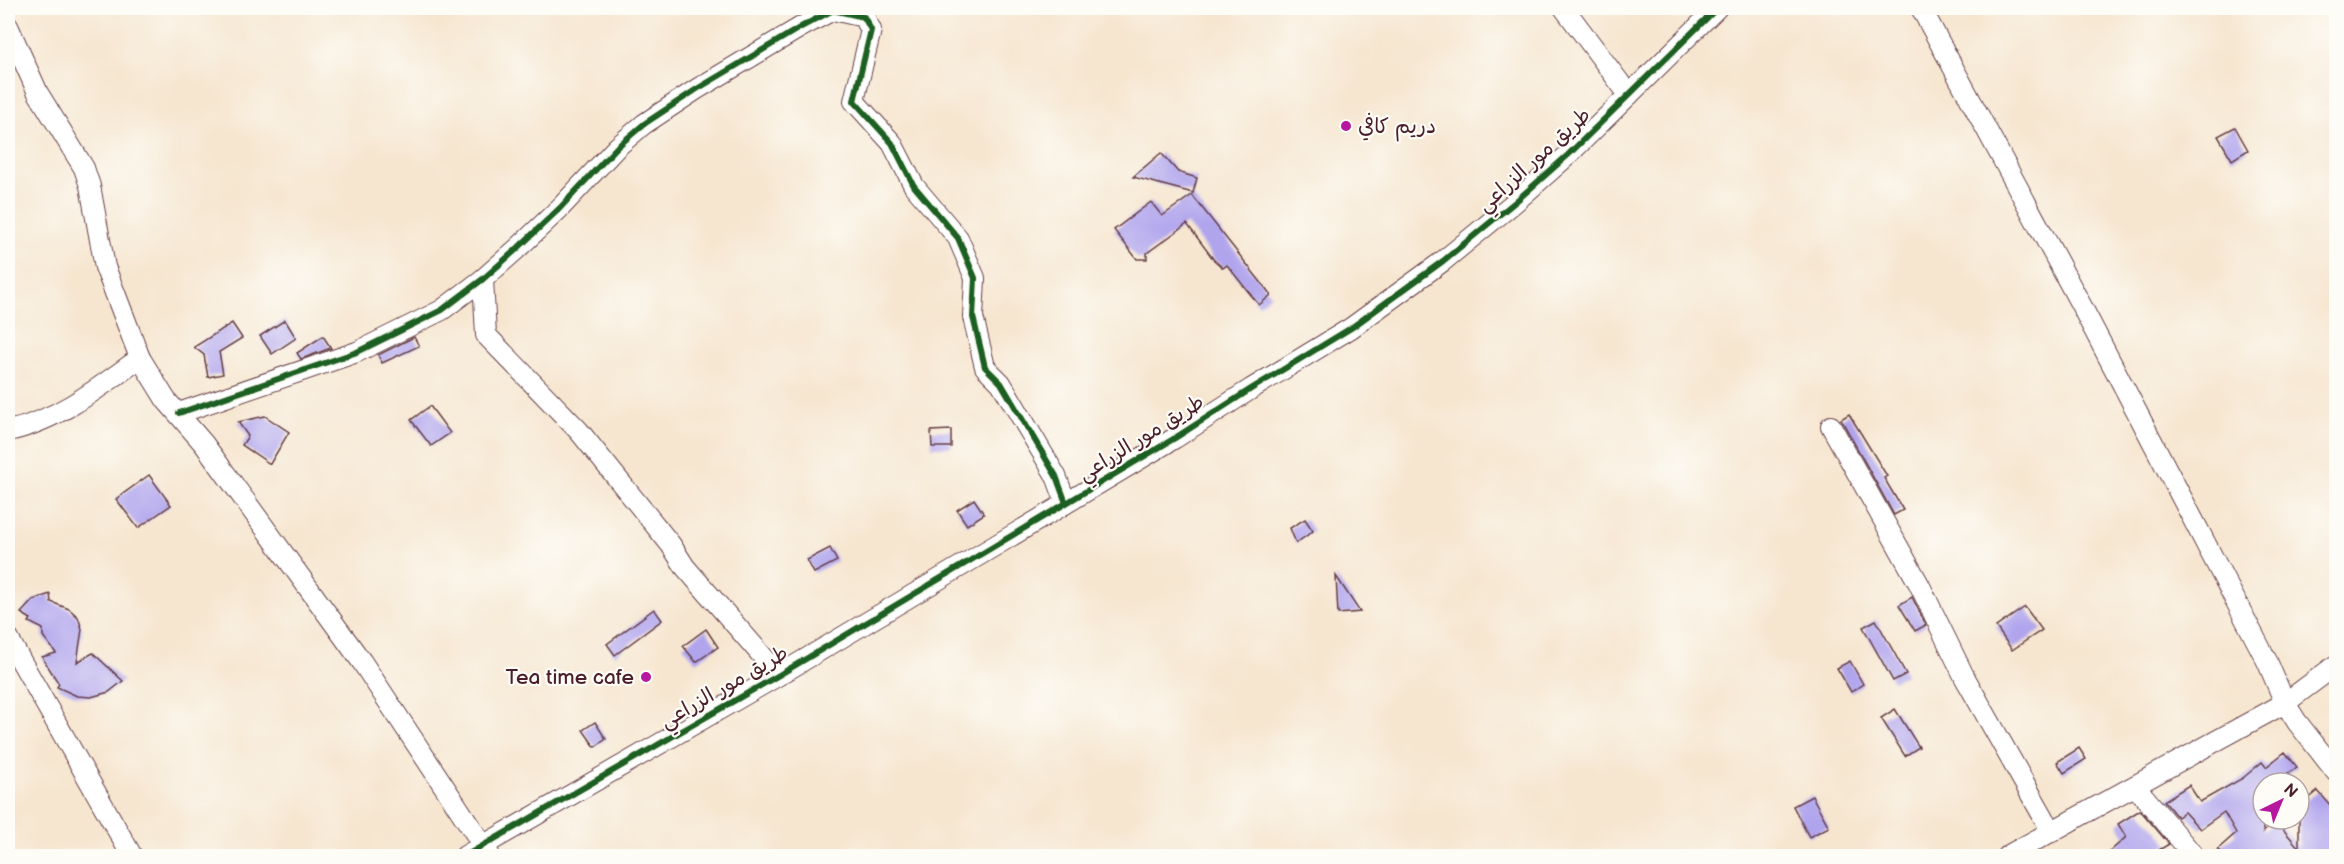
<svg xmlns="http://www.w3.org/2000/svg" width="2344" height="864" font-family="'Balsamiq Sans','Playpen Sans Arabic',sans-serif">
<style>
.building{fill:#b0a4ed}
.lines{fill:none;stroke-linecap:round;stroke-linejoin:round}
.minor-casing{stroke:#643d44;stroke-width:22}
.minor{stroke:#fff;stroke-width:20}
.cycleway-casing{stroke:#fdfcf7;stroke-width:10}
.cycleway{stroke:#1b5e20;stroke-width:6}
.poi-dot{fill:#b5179e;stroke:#fdfcf7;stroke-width:2}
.labels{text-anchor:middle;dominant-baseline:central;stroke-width:4.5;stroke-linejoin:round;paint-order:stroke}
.poi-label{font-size:21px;fill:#4a1f2b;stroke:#fdfcf7;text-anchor:start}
.street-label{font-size:21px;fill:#4a1f2b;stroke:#fdfcf7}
</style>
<rect width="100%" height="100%" fill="#fdfcf7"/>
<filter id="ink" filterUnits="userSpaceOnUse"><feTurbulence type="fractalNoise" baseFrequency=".0167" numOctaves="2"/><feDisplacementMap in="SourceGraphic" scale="12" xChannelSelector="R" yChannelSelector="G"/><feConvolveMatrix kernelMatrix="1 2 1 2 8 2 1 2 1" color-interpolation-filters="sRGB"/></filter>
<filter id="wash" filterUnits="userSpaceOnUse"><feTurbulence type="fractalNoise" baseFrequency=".008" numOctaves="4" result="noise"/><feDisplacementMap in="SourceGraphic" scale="24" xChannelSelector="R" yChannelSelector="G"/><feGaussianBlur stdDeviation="1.35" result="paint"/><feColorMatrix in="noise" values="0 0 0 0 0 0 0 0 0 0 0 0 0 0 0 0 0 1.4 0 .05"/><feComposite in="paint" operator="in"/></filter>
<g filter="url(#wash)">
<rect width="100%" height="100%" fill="#f6e6d0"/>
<g id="blocks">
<g class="building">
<polygon points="2235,127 2248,150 2232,160 2218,136"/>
<polygon points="1161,153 1178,172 1197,178 1193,193 1133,177"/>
<polygon points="1192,195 1271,295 1259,305 1227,265 1223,268 1214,260 1187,224 1147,253 1147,259 1137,259 1114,230 1151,202 1162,216"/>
<polygon points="285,320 296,338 272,354 260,336"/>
<polygon points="232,323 242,338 219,352 223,374 208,377 204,355 194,347"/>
<polygon points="323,336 331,348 301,359 297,353"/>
<polygon points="414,337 419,346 382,363 378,355"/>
<polygon points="430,406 450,433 431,446 411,420"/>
<polygon points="1849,414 1887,476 1884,478 1903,510 1894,515 1841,419"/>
<polygon points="265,416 289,432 270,464 242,445 248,436 238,422"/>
<polygon points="951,430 951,447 932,447 931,431"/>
<polygon points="149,475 171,505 138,528 116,499"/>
<polygon points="974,499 984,514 967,525 957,510"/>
<polygon points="1305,519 1313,531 1296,543 1290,528"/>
<polygon points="830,548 837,561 814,573 807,560"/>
<polygon points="1336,576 1360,612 1338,614"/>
<polygon points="50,594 51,602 69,609 78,617 82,629 77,662 93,653 123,681 109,692 91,697 77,696 57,687 59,684 42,657 56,653 43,636 43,629 29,622 31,619 21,613 33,600"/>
<polygon points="1912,597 1926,625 1915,631 1899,605"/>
<polygon points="2025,607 2042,630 2012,650 1996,627"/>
<polygon points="654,609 662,620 615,655 607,644"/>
<polygon points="1876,620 1906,674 1893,681 1863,627"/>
<polygon points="706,629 718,647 696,662 683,646"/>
<polygon points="1850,661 1863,684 1851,692 1837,668"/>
<polygon points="1895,709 1919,747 1905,756 1881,718"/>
<polygon points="595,722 606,739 595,747 583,730"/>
<polygon points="2079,748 2086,759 2064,773 2057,762"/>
<polygon points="2285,752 2297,767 2288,774 2295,783 2263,783 2263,832 2276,821 2299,848 2299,789 2307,800 2318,791 2337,813 2337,856 2225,856 2218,849 2236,833 2224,812 2200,829 2184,812 2177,817 2164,801 2189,785 2200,802 2243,778 2262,762 2266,767"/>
<polygon points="1812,796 1829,827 1809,837 1793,806"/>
<polygon points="2140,810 2169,844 2159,850 2164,856 2105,856 2126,837 2118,824"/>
</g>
</g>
</g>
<g filter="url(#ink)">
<use href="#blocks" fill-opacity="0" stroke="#643d44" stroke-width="1.5"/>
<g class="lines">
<g class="minor-casing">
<g id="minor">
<polyline points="1564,8 1629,95"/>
<polyline points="1921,8 2080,303 2267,661 2285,703 2297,722 2336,772"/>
<polyline points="8,26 38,93 84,168 90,186 105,267 140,358 166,400 204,444 362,662 490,856"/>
<polyline points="483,279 486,335 579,431 671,545 685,567 779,675"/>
<polyline points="179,413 357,352 442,310 483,279 518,248 560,208 617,147 644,124 697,89 801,27 833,10 864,17 871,30 854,101 892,143 914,186 958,238 975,278 973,317 985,367 1001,383 1056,476 1066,503"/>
<polyline points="1831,426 1919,584 1965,678 2052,832"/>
<path d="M8,431C57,421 100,387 140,358"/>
<polyline points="8,638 132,856"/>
<polyline points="2135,786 2194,856"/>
<polyline points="465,856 779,675 1175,438 1251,389 1351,328 1443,261 1515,202 1568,155 1717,8"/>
<polyline points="2007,856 2285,703 2336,665"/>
</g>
</g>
<use href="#minor" class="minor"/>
<g class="cycleway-casing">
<g id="cycleway">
<polyline points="179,413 357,352 442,310 483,279 518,248 560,208 617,147 644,124 697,89 801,27 833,10 864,17 871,30 854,101 892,143 914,186 958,238 975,278 973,317 985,367 1001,383 1056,476 1066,503"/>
<polyline points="465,856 779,675 1175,438 1251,389 1351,328 1443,261 1515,202 1568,155 1717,8"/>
</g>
</g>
<use href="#cycleway" class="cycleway"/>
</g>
</g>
<g class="poi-dot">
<circle cx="1346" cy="126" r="6"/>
<circle cx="646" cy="677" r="6"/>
</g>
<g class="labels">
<g class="poi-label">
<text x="1358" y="126">دريم كافي</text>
<text x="634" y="677" text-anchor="end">Tea time cafe</text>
</g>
<g class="street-label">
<text transform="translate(1534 160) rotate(-42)">طريق مور الزراعي</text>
<text transform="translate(1141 438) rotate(-32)">طريق مور الزراعي</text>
<text transform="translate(724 687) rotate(-30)">طريق مور الزراعي</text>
</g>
</g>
<rect width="2344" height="864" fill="none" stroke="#fdfcf7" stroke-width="30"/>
<g transform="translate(2281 801) rotate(43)"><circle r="28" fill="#fdfcf7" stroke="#b5a4a5" stroke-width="1.5"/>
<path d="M0-4.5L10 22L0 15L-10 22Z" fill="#b5179e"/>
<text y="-9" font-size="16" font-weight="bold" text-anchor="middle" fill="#4a1f2b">N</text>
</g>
</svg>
